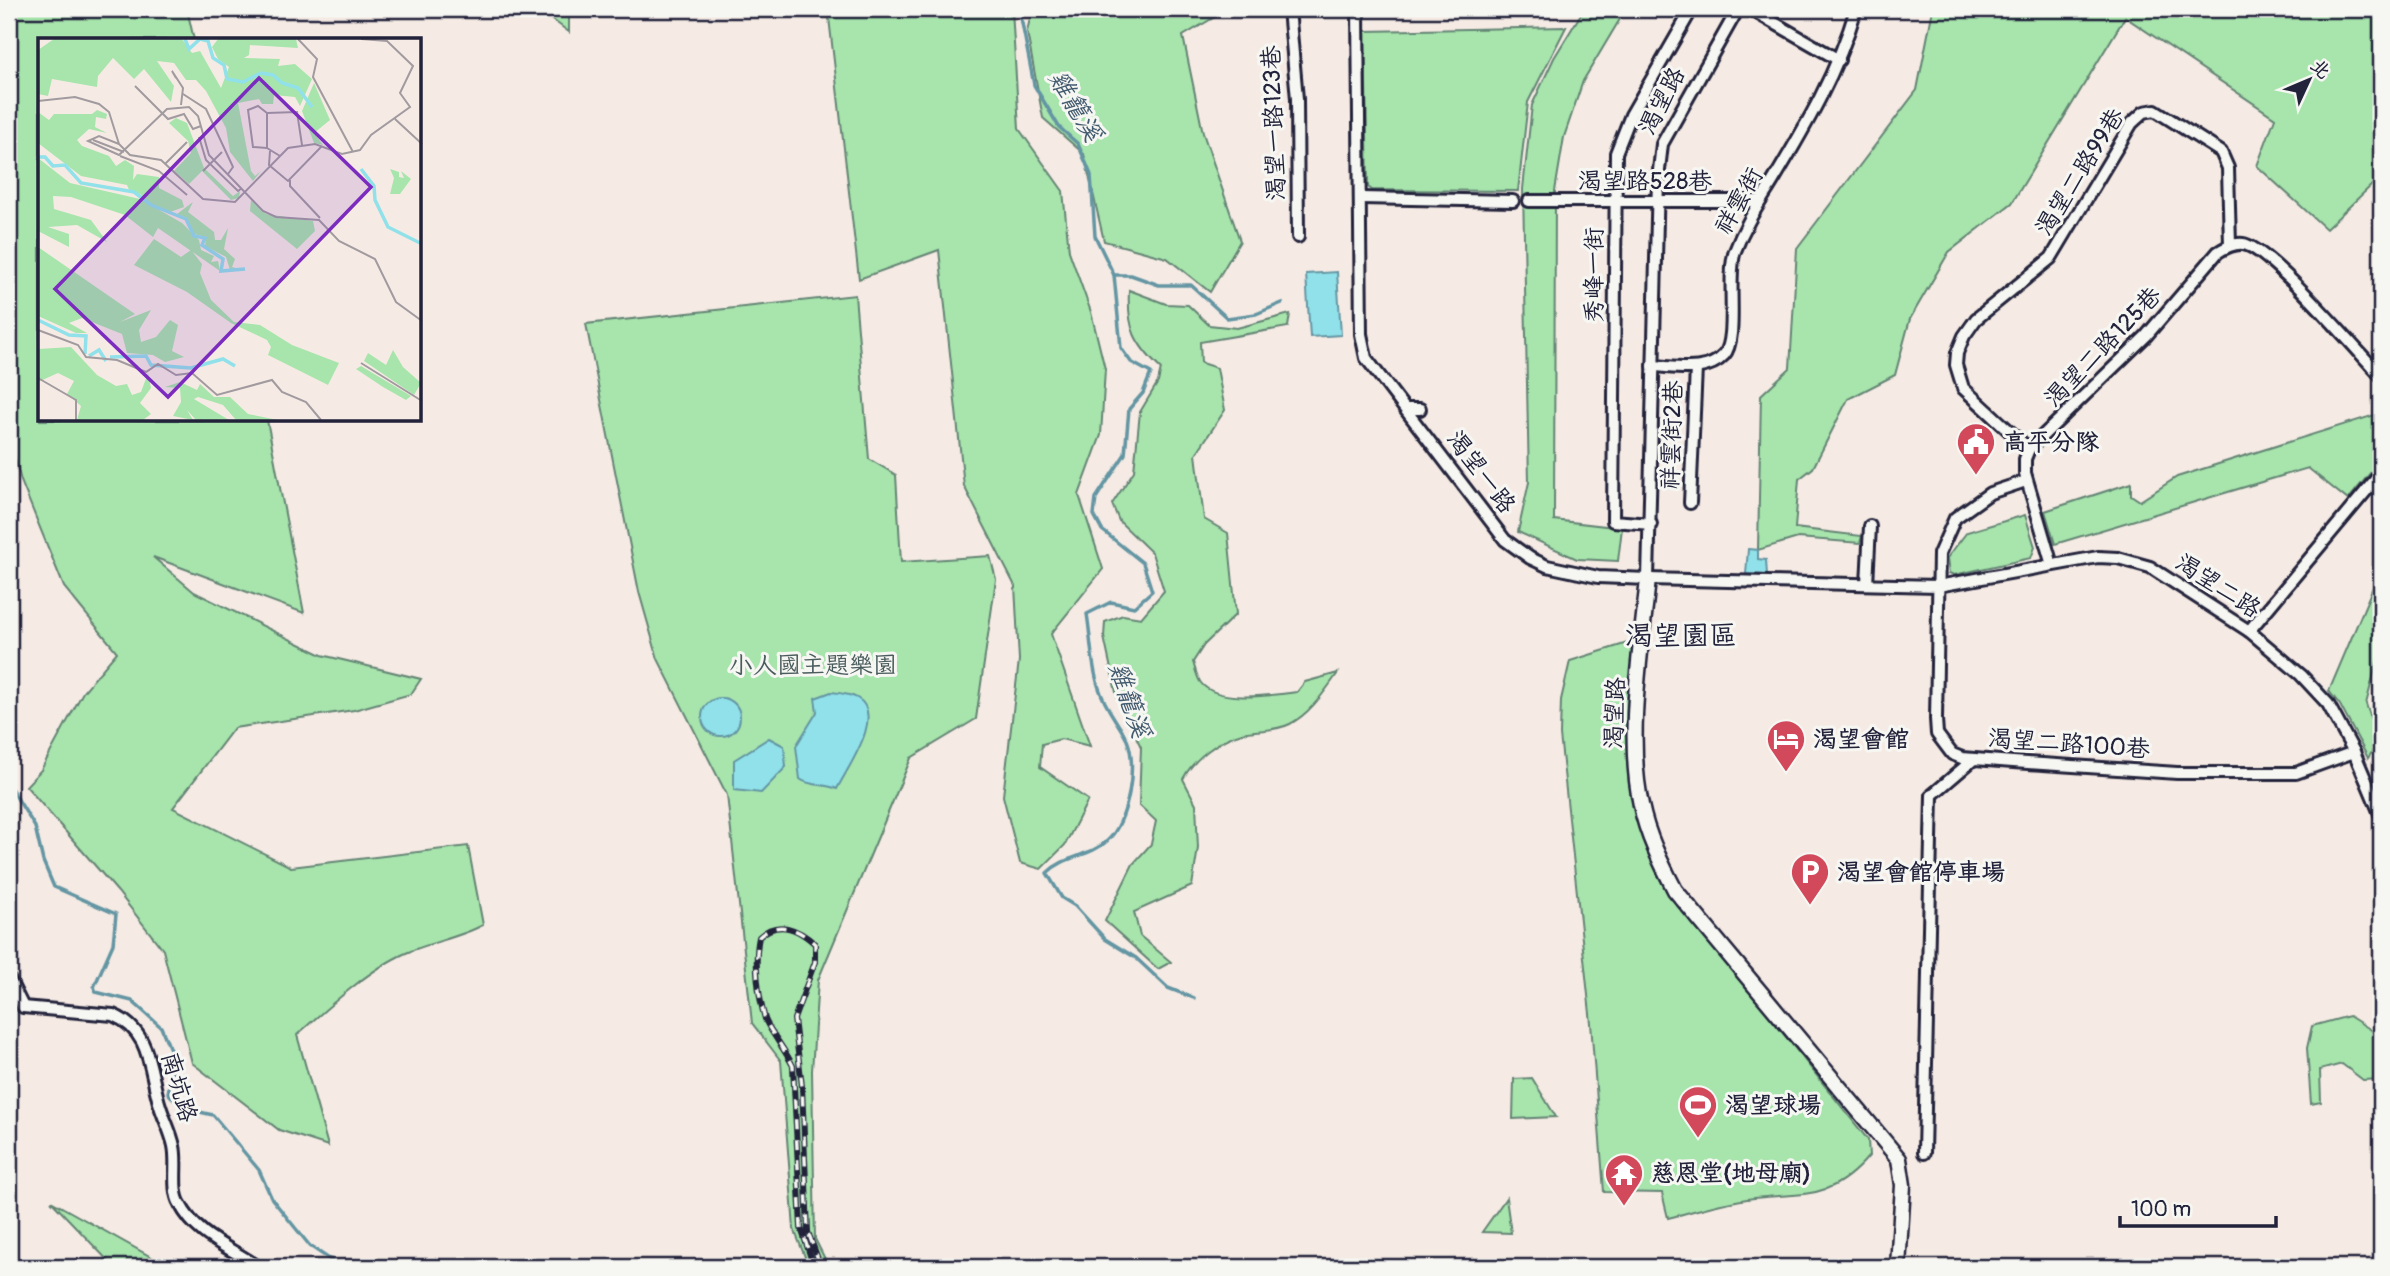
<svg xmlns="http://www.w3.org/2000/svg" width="2390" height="1276" font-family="Pangolin,'LXGW WenKai TC',sans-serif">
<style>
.green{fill:#a7e5ac;stroke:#648474;stroke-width:2}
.water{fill:#90e1e9;stroke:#6495a3;stroke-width:2}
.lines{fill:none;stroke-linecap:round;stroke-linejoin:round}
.stream{stroke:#6495a3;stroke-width:3.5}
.minor-casing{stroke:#22223b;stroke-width:16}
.tertiary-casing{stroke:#22223b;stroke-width:19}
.minor{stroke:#f6f6f2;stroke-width:10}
.tertiary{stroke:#f6f6f2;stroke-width:14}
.rail-casing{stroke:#22223b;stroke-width:6}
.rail{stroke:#f6f6f2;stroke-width:3.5;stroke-dasharray:10;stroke-linecap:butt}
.labels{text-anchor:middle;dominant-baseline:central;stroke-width:6;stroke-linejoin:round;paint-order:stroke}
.street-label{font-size:24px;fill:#22223b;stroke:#f6f6f2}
.poi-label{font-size:24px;font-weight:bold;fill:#22223b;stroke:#f6f6f2;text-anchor:start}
.park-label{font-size:24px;fill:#4a5c5d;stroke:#f6f6f2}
.water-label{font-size:26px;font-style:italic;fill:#435b6f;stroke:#f6f6f2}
.quarter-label{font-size:28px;fill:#22223b;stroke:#f6f6f2}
.inset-river{fill:none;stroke:#90e1e9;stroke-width:3.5}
.inset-road{fill:none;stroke:#a19ba0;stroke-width:2}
.view{fill:#7b2cbf;fill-opacity:0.15;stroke:#7b2cbf;stroke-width:3.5}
.inset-edge{fill:none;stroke:#22223b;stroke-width:3.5}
</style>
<rect width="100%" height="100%" fill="#f6ebe4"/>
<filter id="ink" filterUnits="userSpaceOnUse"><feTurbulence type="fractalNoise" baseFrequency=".0143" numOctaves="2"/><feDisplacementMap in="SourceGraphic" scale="14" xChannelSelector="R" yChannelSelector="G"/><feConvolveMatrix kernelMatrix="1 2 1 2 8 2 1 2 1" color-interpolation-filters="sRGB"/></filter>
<g filter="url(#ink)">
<g class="green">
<path d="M9,9H187L194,40H40V420H267L304,613L153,557L194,592L322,655L421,679L411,694L354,710L234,728L173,808L291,867L468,846L483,925C458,938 431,942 406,953C369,969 327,1008 297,1035L328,1146L279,1130L192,1063L163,950L118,892L26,786L41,770L83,692L117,652L64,587L21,481L9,435Z"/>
<polygon points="545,9 569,9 569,32 546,15"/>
<polygon points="828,9 1012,9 1019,129 1063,191 1069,251 1091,312 1105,369 1101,435 1079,495 1103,569 1051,634 1090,746 1061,739 1042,744 1040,767 1088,800 1065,845 1041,869 1020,863 1003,796 1019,660 1015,586 964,486 939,250 859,279"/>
<polygon points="1032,9 1228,9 1183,36 1203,133 1240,241 1210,292 1167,258 1104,241 1084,154 1043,118 1027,32"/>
<polygon points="1584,9 1626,9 1583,81 1564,137 1555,191 1554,520 1622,528 1618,561 1577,559 1518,532 1529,482 1523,189 1532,105 1554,58"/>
<polygon points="1933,9 2381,9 2381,191 2374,183 2326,229 2257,166 2275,118 2125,17 2012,203 1949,252 1910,319 1895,375 1848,399 1813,468 1799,479 1795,528 1862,536 1860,543 1798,538 1758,550 1761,395 1790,368 1797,248 1917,90"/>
<polygon points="1566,27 1528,102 1518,191 1372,190 1368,187 1365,31"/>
<path d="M1129,290L1166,304L1188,305L1209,325L1237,328L1290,314L1288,327L1200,342L1201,363L1217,368L1225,410L1196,454L1204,519L1228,533L1236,614L1204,645L1193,662C1195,668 1197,678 1201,683C1218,704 1273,695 1297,692L1305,682L1338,673C1324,692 1311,713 1290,724C1274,732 1258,729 1242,733C1220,739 1193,759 1183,779L1196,804L1198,848L1192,886L1134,912L1140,936L1171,962L1158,969L1105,921L1133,864L1151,844L1156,821L1139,805L1141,747L1117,697L1104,637L1105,622L1123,615L1141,618L1164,591L1152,553L1119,521L1112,504L1134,471L1140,412L1158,382L1161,369C1134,343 1127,328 1129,290Z"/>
<polygon points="855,295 869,459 896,475 901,562 990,556 996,579 976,719 911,758 818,980 812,1071 815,1239 829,1267 809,1267 794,1229 781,1061 752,1023 727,795 658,659 639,592 586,324"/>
<polygon points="2381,413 2381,460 2348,500 2308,468 2055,544 2045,511 2131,483 2131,495 2140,501 2177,477"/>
<polygon points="2025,515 2035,547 2031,558 1954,575 1949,573 1947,558 1967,532"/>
<polygon points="2381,568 2381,646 2366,704 2379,742 2368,758 2340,705 2329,691"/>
<path d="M1634,641C1624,720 1624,808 1662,881L1868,1140L1869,1156C1828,1204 1802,1191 1747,1199C1720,1203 1694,1211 1668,1218L1662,1193L1604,1192L1591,1023L1560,735L1561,700L1570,661Z"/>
<polygon points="2349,1016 2381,1036 2381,1079 2363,1080 2342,1064 2320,1070 2321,1102 2311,1104 2307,1048 2312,1026"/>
<polygon points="1532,1078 1556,1117 1513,1119 1514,1079"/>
<polygon points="1506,1198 1511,1233 1482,1232"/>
<polygon points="51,1201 160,1262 161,1267 114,1267"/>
</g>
<g class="water">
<polygon points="1337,272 1341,335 1310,337 1306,274"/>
<polygon points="1748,549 1758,550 1758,559 1766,560 1767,575 1746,574"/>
<path d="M831,692C839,693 850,694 857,698C886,714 848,767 837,789C825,783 810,787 800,779L796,746L817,712L815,698Z"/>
<circle cx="721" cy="717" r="19"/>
<polygon points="769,738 784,746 786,767 761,793 734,790 734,760"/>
</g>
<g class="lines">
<g class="stream">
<path d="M1024,9L1021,18L1034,85L1059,127L1078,144L1091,175L1095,236L1114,275L1121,348L1131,362L1151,373L1143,393L1129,409L1125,454L1096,498L1094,515L1102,530L1143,563L1152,591L1134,607L1111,602L1087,614C1091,638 1091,666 1099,688C1105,708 1118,722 1127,740C1138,765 1128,823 1107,841C1090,857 1065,855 1047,873L1062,898L1075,906L1105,939L1136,958L1168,988L1194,998"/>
<polyline points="1114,275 1131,275 1159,285 1191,285 1227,318 1256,314 1282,303"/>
<polyline points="9,785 35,827 43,861 54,887 116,914 113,944 94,987 96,992 132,1001 161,1027 174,1059 168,1093 182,1108 213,1115 259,1170 272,1199 310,1246 341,1267"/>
</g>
<g class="minor-casing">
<g id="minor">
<polyline points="1289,9 1297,99 1298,237"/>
<polyline points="1358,9 1361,334 1366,358 1505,540 1530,558 1547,566 1598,577 1648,579 1938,586 2098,557 2118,558 2150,567 2249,631 2301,675 2328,704 2354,752 2381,816"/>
<polyline points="1750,9 1839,60"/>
<polyline points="1360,198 1513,201"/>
<polyline points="1529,201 1760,201"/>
<path d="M1653,366C1676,367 1707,374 1724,355C1739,339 1726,275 1735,251C1745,224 1759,204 1773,181C1806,126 1838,71 1856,9"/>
<polyline points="1406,409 1420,409"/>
<polyline points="2029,449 1963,388 1956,365 1957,353 1964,336 1976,319 2051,258 2132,123 2144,112 2155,110 2221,152 2228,168 2230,245"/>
<polyline points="2026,481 1990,493 1955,518 1939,554 1936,719 1937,734 1952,754 1962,758 2013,762 2177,773 2296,773 2354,752"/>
<polyline points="1690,503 1696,368"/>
<polyline points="1651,524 1613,521 1616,153 1631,115 1692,9"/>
<path d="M2052,565L2025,473V459L2029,449L2146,336L2218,252C2225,248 2233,243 2243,244C2268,246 2359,353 2381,376"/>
<polyline points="1648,579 1658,179 1662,144 1738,9"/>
<polyline points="1867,584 1870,526"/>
<polyline points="2249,631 2381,473"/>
<path d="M9,979L23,1007L113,1015C152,1031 149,1072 160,1106C164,1119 171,1132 174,1146C178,1164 171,1189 180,1204C197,1237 230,1247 258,1267"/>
<polyline points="1924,1153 1932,795 1974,759"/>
</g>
</g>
<g class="tertiary-casing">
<path id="tertiary" d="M1648,579C1641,650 1626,736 1641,805C1647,835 1661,863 1675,890L1899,1159L1903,1185L1898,1267"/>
</g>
<use href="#minor" class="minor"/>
<use href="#tertiary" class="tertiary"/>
<g class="rail-casing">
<path id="rail" d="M814,1267L801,1228L793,1066C786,1051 769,1030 765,1019C758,995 754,961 759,937C778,919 799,929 815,944V962L794,1019L802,1086L808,1232L821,1267"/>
</g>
<use href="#rail" class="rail"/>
</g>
</g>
<defs>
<g id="civic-pin" transform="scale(2.0125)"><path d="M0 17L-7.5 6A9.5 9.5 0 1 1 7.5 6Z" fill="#d1495b" stroke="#f6f6f2"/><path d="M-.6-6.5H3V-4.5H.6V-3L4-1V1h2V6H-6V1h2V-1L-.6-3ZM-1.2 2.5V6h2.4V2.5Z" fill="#fff"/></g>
<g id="hotel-pin" transform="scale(2.0125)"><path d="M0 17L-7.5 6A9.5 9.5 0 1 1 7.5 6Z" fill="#d1495b" stroke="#f6f6f2"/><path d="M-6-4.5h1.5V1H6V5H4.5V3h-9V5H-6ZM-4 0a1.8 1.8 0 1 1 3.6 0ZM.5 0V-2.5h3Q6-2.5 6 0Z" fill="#fff"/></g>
<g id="parking-pin" transform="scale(2.0125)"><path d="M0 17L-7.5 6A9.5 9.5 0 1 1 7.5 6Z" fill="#d1495b" stroke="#f6f6f2"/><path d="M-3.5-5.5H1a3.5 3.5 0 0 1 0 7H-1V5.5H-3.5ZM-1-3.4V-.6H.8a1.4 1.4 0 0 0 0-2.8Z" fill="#fff"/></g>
<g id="stadium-pin" transform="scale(2.0125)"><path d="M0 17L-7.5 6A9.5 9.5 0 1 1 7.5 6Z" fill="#d1495b" stroke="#f6f6f2"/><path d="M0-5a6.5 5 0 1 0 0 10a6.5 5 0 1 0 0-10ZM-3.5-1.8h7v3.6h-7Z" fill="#fff"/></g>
<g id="temple-pin" transform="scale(2.0125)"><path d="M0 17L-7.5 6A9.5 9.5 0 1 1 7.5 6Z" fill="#d1495b" stroke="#f6f6f2"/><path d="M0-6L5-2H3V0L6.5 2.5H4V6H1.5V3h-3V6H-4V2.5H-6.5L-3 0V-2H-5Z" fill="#fff"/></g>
</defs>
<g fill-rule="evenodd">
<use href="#civic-pin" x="1976" y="442"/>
<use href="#hotel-pin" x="1786" y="739"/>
<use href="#parking-pin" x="1810" y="872"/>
<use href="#stadium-pin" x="1698" y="1105"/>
<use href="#temple-pin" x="1624" y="1173"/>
</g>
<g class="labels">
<g class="street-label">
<text transform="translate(1662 101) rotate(-63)">渴望路</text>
<text transform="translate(1274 123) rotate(-92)">渴望一路123巷</text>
<text transform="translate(2080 172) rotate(-58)">渴望二路99巷</text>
<text x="1645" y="181">渴望路528巷</text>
<text transform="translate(1739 201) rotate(-61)">祥雲街</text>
<text transform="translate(1594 275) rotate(-90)">秀峰一街</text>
<text transform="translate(2103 347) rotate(-46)">渴望二路125巷</text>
<text transform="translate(1672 435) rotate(-88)">祥雲街2巷</text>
<text transform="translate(1481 472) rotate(53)">渴望一路</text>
<text transform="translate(2218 586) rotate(33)">渴望二路</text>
<text transform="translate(1615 713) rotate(-88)">渴望路</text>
<text transform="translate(2069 744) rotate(4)">渴望二路100巷</text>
<text transform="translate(179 1087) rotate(74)">南坑路</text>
</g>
<g class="poi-label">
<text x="2003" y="442">高平分隊</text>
<text x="1813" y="739">渴望會館</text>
<text x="1837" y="872">渴望會館停車場</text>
<text x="1725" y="1105">渴望球場</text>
<text x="1651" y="1173">慈恩堂(地母廟)</text>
</g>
<g class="park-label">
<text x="813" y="665">小人國主題樂園</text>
</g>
<g class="water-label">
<text transform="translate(1075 106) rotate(59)">雞籠溪</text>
<text transform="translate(1129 700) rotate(71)">雞籠溪</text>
</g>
<g class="quarter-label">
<text x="1681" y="636">渴望園區</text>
</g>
</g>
<g transform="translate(38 38)">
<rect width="383" height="383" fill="#f6ebe4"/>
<path d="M16,1H144L154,15L162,13L183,50L191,29L180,21L174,9L180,1H258L260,10L212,7L211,17L206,20L242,21L240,28L257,26L274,41L262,68L257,59L236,57L235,66H224L221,61L200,65L213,133L217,138L223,133L215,143L192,114L188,90L168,53L158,42H148L136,25L119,23L136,48L133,64L106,31L96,41L75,20L60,38L59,49L14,41L10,58L0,56V12ZM276,45L292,82L276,95L285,107L276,105L264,73ZM59,72L69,76L68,81L58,79L57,89L69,95L51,91L39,102L44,108L71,118L78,128L87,122L96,128L95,142L99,136L121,139V150L144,162L146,169L132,174L116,169L102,156L92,154L89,147L43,138L0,105V74L11,82L16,76H54ZM138,80L149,85L166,130L195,158L202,153L201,160L193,162L164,133L151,146L136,133L153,115L150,103L131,85ZM0,120L32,145L102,161L144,185L161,202L163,212L176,218L173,224L180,223L182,233L120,190L115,199L87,177L33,159L15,158L16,171L53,182L69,204L39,187L10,189L31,196V209L0,193ZM352,131L361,134V139L366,140L363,133L373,141L362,156H352L356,140ZM213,162L228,176L275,183L277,193L259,211L212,173ZM155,164L150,174L176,194L177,202H183L190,190L186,211L197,221L194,229L201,231L192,232L188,219L167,208L168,199L156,196L149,180L139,176ZM116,201L143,219L153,212L164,226L162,235L173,262L196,284L222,287L254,307L301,325L290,347L230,317L233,309L229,302L193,285L149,254L96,227ZM0,209L97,276L82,284L113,272L101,292L103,304L118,299L132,282L140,287L134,313L146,319L127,324L115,317L89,315L84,296L44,280L31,285L49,295H38L0,278ZM33,309L59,337L78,348L89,346L94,357L103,354L110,335L113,350L102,365L113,376L105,382H39L43,368L29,356L36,343L20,335L0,344V311ZM355,312L365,329L383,345L376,357L326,323L330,315L348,327ZM323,328L373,358L368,362L345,349L318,331ZM142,344L159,352L162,346L176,359H192L210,376L240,382H198L185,367L160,359L156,361L191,382H158L149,372L155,382L135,378L143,364L142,350L127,349Z" fill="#a7e5ac"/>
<path class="inset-river" d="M147,1L151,11L162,1L170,3L175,20L186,27L189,41L205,44L223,35L235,37L244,45L260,50L274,69M0,119H7L15,128L27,127L43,145L96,154L113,167L148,181L156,198L167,200L164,207L185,221L183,233L207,231M323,131L336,148L337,162L350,189L384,206M0,282L31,297L48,298L47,316M51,318L61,312L68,323M72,319L108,318L113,327L153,330L185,321L197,328"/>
<path class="inset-road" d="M260,1L279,21L275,39L315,114M138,40L134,33L145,50L143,67M97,48L130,81L146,76L155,91L163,88M145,56L168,71L195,129L190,136M0,63L37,59L61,66L71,74L81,106L92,117L123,122L165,161L197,164L250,110L277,106L304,116L322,112L333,97L372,69L362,55L375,28L349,3L323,1M229,75L220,68L210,72L215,109L229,110M229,75L259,74L264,107M229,75V110L242,118M357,81L384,106M161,99L168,122L200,153L204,150M55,102L86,114M81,106L61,98L50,103L81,117L129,71L151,69L160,78L171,117L225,173L238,179L281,182L301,203L337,221L358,264L384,283M232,113L231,127L250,143L284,108M82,118L121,133L149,157M127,126L149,104M165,133L184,114M252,142V148L282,180M0,292L40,307L48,319L79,322L108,334L120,326L138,337L154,335L179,357L234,342L244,354L268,364L283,382M323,325L384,363M0,340L38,362V382"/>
<path class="view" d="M221,40L333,149L130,359L17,251Z"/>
<rect width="383" height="383" class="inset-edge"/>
</g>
<rect width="2390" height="1276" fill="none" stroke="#f6f6f2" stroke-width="35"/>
<rect x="18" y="18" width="2355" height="1241" fill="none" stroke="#22223b" stroke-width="2.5" filter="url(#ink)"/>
<g transform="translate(2309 80) rotate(46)" stroke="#f6f6f2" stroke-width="5" paint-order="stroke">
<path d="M0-5L12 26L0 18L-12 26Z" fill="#22223b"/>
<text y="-10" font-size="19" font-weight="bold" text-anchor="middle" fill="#22223b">北</text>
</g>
<path d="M2120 1216v10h156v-10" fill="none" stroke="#22223b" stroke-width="3.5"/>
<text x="2131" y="1216" font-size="21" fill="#22223b" stroke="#f6f6f2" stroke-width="5" paint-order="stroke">100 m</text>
</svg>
